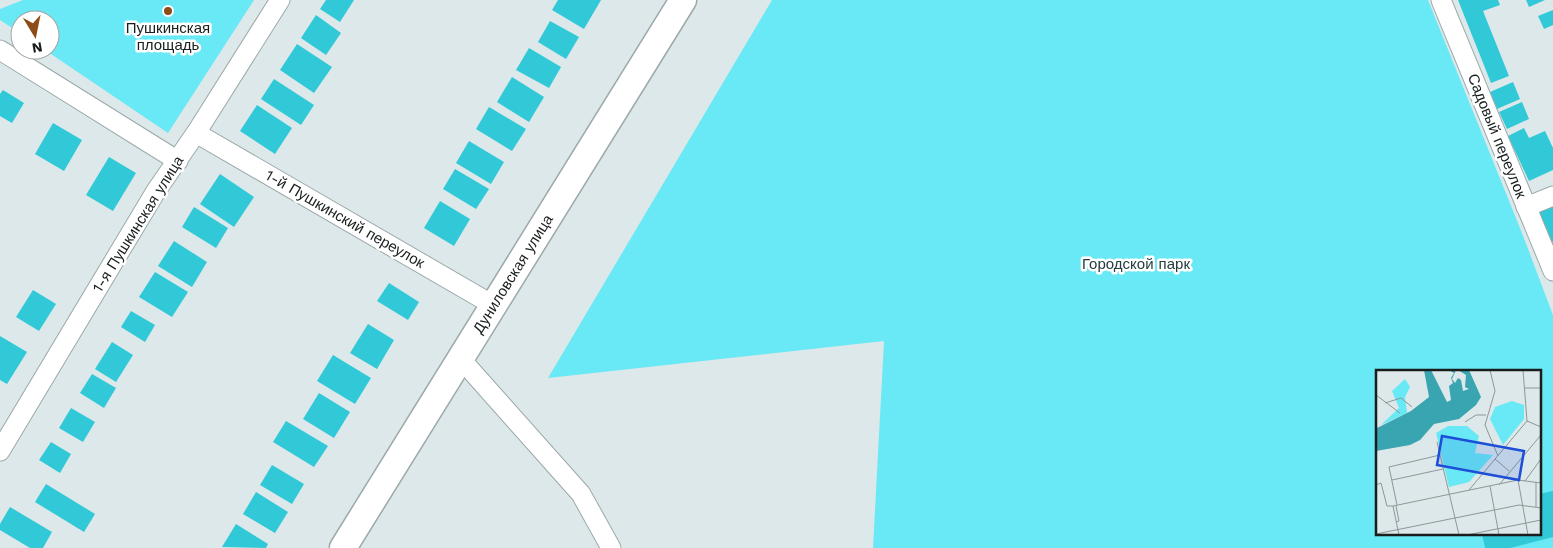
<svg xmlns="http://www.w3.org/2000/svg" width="1553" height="548" font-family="'Work Sans',sans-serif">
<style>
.green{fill:#69e9f5;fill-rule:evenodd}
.building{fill:#31c9d7}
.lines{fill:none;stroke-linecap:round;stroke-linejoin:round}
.street-casing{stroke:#9ca8a9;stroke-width:21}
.secondary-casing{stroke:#9ca8a9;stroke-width:29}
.street{stroke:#fff;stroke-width:19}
.secondary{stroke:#fff;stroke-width:26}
.poi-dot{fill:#8d4b18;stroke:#fff;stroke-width:2}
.labels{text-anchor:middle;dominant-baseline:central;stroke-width:5;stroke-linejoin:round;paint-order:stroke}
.poi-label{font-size:15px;fill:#191d1e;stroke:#fff}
.street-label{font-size:15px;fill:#191d1e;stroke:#fff}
.park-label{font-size:15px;fill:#243c3e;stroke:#fff}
.inset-road{fill:none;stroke:#8e9798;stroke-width:1}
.view{fill:#1d4ed8;fill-opacity:0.15;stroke:#1d4ed8;stroke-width:2.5}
.inset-edge{fill:none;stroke:#191d1e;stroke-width:2.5}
</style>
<rect width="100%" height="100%" fill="#dce8e9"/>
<g class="green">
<polygon points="23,0 254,0 168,133 45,50 50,50 50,20 20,20 20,33 0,20 0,9"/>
<path d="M772,0H1428L1522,233L1553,315V548H873L884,341L548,378ZM1377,372H1539V534H1377Z"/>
</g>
<g class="building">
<polygon points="326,0 354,0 340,22 320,9"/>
<polygon points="558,0 601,0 584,29 552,10"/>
<polygon points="1458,0 1498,0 1500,5 1483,11 1509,76 1491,83"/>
<polygon points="1526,0 1545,0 1529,7"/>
<polygon points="1553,10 1553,25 1544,29 1538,16"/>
<polygon points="316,15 341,33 326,55 301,38"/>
<polygon points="550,21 579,37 566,59 538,42"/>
<polygon points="297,44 332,67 314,93 280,70"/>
<polygon points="529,48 561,67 549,88 516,70"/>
<polygon points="512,77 544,97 529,122 497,102"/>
<polygon points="274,79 314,105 301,125 261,99"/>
<polygon points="1513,82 1520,99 1497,109 1490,92"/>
<polygon points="3,90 24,103 12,123 0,116 0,94"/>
<polygon points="1522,102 1529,119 1507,129 1499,112"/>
<polygon points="257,105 292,128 275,154 240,131"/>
<polygon points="489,107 526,129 512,151 476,129"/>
<polygon points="53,123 82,140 64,171 35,154"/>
<polygon points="1524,128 1529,138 1545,131 1553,148 1553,170 1529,181 1508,136"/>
<polygon points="469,141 504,162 491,184 456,163"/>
<polygon points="109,157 136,173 113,211 86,195"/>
<polygon points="455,169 489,189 476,209 443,189"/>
<polygon points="220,174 254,197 234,227 200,204"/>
<polygon points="440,201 470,219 454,246 424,228"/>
<polygon points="1553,203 1553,242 1551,242 1538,209"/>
<polygon points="194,207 228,228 216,248 182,227"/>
<polygon points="174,241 207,262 192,287 158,266"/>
<polygon points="155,272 188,292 172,317 139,297"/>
<polygon points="389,283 419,302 408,320 377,301"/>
<polygon points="33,290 56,304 39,331 16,317"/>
<polygon points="131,311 155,325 145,342 121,327"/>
<polygon points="368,324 394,340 377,369 350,353"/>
<polygon points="0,336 27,352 7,384 0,380"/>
<polygon points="112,342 133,355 116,382 95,369"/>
<polygon points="333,355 371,378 355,404 317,381"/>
<polygon points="92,374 116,388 104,408 80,393"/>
<polygon points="319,393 350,412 334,438 303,419"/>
<polygon points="71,408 95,422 83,442 59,428"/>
<polygon points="286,421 328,446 314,467 273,442"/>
<polygon points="51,442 71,454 60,473 39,460"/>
<polygon points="272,465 304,484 292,504 260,485"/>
<polygon points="46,484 95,514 84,532 35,502"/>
<polygon points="1553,491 1553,537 1510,548 1485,548 1482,534 1539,534 1539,494"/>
<polygon points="256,492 288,512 275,533 243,514"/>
<polygon points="10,507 52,532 43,548 30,548 0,530 0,524"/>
<polygon points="236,524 268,544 266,548 222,547"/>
</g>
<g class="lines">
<g class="street-casing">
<g id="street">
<polyline points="1441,0 1553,271"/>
<polyline points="0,50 178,161"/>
<polyline points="196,133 493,305"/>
<polyline points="1526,207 1553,196"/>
<polyline points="460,358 581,494 611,548"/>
<polyline points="0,451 156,191 196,133 280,0"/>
</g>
</g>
<g class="secondary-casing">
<polyline id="secondary" points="343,548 683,0"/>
</g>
<use href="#street" class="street"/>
<use href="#secondary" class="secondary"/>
</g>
<circle class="poi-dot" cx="168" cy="11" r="5"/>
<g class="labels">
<g class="poi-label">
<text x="168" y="28">Пушкинская<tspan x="168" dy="17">площадь</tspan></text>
</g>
<g class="street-label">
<text transform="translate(1497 136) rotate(68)">Садовый переулок</text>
<text transform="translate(345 219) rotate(30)">1-й Пушкинский переулок</text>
<text transform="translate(138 224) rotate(-58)">1-я Пушкинская улица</text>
<text transform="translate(513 274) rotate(-58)">Дуниловская улица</text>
</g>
<g class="park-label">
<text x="1136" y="264">Городской парк</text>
</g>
</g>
<g transform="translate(1376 370)">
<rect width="165" height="165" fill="#dce8e9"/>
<path d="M29,9L34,17L29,27L31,43L5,55L23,38L16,21ZM136,31L148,35V49L127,75L114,49L119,37ZM72,56H91L103,66L99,83L117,85L93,112L73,117L60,63Z" fill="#69e9f5"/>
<path d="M48,0H55L71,32L75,30L73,16L77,13L75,8L78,3L73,0H80L76,9L79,13L82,8L85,10L87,21L93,19L89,17L90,5L82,0H93L105,27L100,35L83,49L58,54L44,70L34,75L0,81L1,58L35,41L53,27Z" fill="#38a5b0"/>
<path class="inset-road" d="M114,0L119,21L109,55L122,86M149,18H165M0,25L24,43M9,33L25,28L36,37M151,51L165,57M89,52L100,45H110M61,72L83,165M119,89L133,101M16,110L67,99M142,110L152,165M149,111L165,89M160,112V137M0,115L5,113L11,136H17M123,115L165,65M114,116L123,165M93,120L151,51L147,0M21,135L13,97L64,85M20,136L23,151L20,152M0,164L143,135L165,138M23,165L17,136L142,110L165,113M91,165L165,150"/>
<path class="view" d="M66,66L148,81L143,110L61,95Z"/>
<rect width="165" height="165" class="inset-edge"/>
</g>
<g transform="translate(35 35) rotate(170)"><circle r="24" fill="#ffffff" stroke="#a3a5a5"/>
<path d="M0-4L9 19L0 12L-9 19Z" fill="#8d4b18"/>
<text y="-8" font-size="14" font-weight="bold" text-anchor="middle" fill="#191d1e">N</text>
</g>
</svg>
